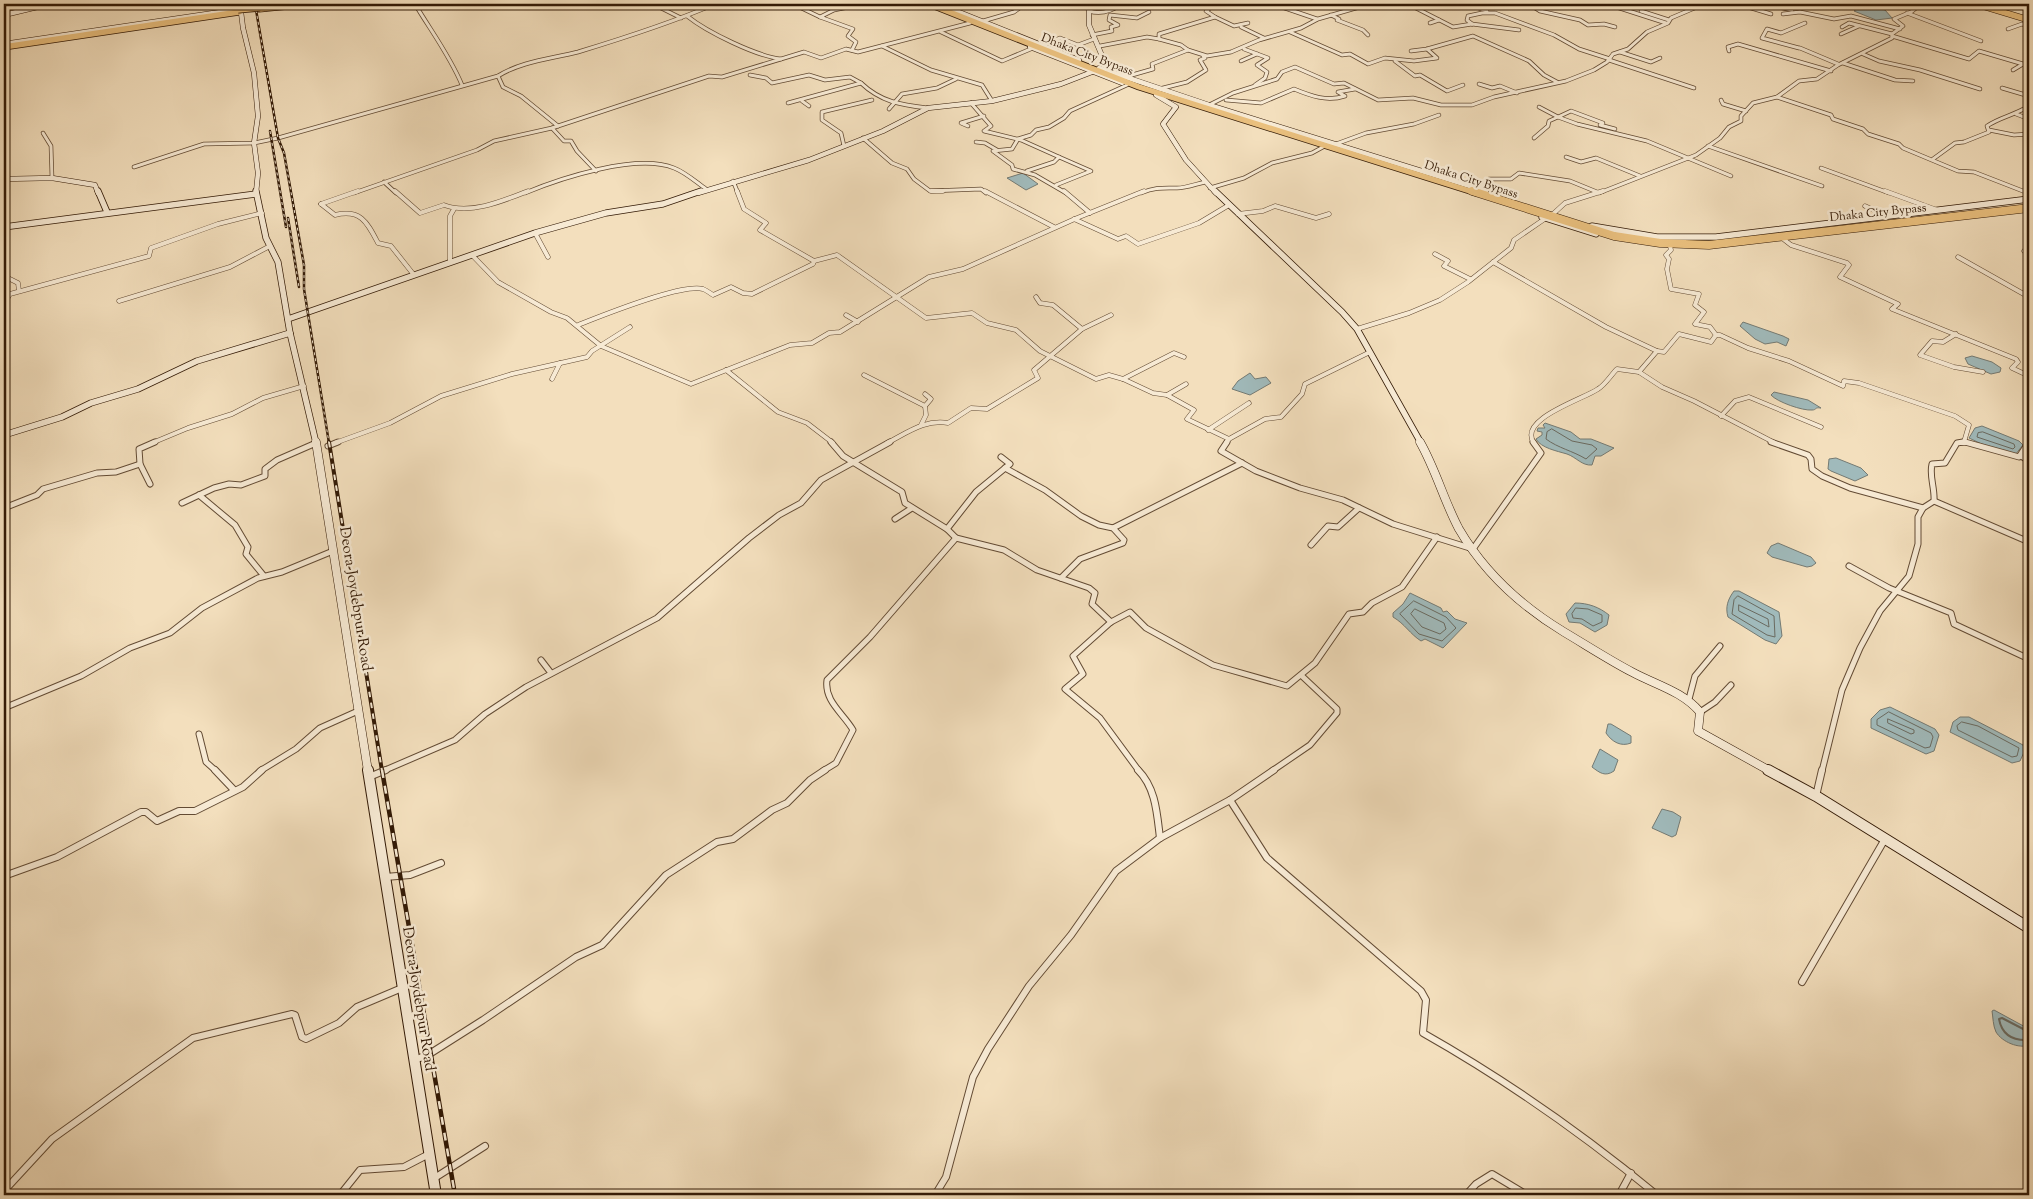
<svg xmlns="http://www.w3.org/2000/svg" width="2033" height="1199" font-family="'Sorts Mill Goudy',serif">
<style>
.water{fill:#a0babb;stroke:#747a73}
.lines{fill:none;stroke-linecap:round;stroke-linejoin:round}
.shore-far1{stroke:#6a6a60;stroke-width:1}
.shore{stroke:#6a6a60;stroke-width:2}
.street-far3-casing{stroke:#634b34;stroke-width:4.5}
.street-far2-casing{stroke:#634b34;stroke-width:5}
.street-far1-casing{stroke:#634b34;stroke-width:7}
.street-casing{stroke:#634b34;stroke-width:8}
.secondary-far3-casing{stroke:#331a06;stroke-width:5.5}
.secondary-far2-casing{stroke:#331a06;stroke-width:7}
.secondary-far1-casing{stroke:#331a06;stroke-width:9}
.secondary-casing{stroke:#331a06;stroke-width:12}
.highway-far1-casing{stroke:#331a06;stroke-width:7}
.highway-casing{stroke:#331a06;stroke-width:9}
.street-far3{stroke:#f7ead4;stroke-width:3}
.street-far2{stroke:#f7ead4;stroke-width:4}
.street-far1{stroke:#f7ead4;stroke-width:5}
.street{stroke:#f7ead4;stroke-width:6}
.secondary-far3{stroke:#f7ead4;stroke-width:4.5}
.secondary-far2{stroke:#f7ead4;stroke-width:5.5}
.secondary-far1{stroke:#f7ead4;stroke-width:8}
.secondary{stroke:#f7ead4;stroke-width:10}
.highway-far1{stroke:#eac07e;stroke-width:5.5}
.highway{stroke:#eac07e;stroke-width:8}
.rail-far2-casing{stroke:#331a06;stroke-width:2.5}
.rail-far1-casing{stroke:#331a06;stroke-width:4}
.rail-casing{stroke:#331a06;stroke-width:4.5}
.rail-far2{stroke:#f7ead4;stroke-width:1;stroke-dasharray:3;stroke-linecap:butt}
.rail-far1{stroke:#f7ead4;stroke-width:2;stroke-dasharray:5.5;stroke-linecap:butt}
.rail{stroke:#f7ead4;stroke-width:2.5;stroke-dasharray:8;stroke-linecap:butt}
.highway-bridge-casing{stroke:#331a06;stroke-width:7;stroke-linecap:butt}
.highway-bridge{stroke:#eac07e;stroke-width:5.5}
.labels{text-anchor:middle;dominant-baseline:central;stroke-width:5;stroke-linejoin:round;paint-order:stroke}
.far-street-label{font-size:12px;fill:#331a06;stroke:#f7ead4}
.street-label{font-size:15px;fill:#331a06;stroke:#f7ead4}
</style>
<rect width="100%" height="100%" fill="#f3dfbd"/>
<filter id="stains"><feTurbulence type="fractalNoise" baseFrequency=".004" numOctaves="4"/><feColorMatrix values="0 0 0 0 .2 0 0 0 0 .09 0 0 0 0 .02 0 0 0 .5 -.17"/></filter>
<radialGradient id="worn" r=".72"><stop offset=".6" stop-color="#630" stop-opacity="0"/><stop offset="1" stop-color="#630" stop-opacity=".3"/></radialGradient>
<g class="water">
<polygon points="1864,4 1885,10 1892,18 1876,20 1854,11"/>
<polygon points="1023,173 1038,184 1026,190 1007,178"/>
<polygon points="1743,322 1783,336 1789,339 1786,346 1777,342 1765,344 1755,339 1740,326"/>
<polygon points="1972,356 1992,362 2001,368 2000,372 1991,374 1968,364 1965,358"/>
<polygon points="1250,373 1255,379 1266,377 1271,383 1250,395 1232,389 1238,381"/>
<path d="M1774,392L1808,400L1821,408C1814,407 1817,410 1812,410C1803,411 1777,402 1771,395Z"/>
<path d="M1545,423L1571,432L1580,439H1591L1614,448L1601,456H1595L1592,465C1582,466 1576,457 1567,454C1557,451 1541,448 1536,439L1542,435V432L1537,431L1538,428H1545L1543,425Z"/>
<polygon points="1982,426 2019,441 2023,445 2015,455 1986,446 1969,438 1975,428"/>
<polygon points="1836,458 1861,468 1868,475 1855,481 1831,471 1828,469 1829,459"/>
<polygon points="1778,543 1811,557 1816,563 1812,566 1807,567 1772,557 1767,553 1771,546"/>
<path d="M1734,591H1739L1779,612L1782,636L1776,644L1765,640L1728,617C1725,607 1728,599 1734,591Z"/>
<path d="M1410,593L1441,608L1443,612L1447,611L1455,619L1467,623L1443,648L1425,639L1421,641C1410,634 1405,624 1393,617V613L1403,604Z"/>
<path d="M1575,603C1588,603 1599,607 1609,615L1607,625L1595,632L1580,623L1569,622L1566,614Z"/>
<polygon points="1890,707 1935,729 1939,735 1934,751 1926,754 1871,728 1871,719 1880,710"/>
<polygon points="1960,717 1969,717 2023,745 2025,750 2020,761 2012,763 1950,732 1953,722"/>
<path d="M1608,724H1611L1631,736V743C1621,747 1612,742 1606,733Z"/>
<path d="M1600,749L1618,760L1614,771C1605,777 1600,773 1592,767Z"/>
<polygon points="1662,809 1673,812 1681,817 1676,835 1672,837 1652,828"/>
<path d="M1994,1010L2029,1029V1045C2019,1049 2002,1042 1996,1032C1993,1026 1993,1017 1992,1011Z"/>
</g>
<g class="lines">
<g class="shore-far1">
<path d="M1552,429L1572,441L1592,445L1597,449L1586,459C1573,451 1558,448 1546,439L1547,432Z"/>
<polygon points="1983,432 2014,444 2015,447 2013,449 1977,437 1978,433"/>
<polygon points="1738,596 1774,616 1775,637 1767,635 1732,614 1734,600"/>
<polygon points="1414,601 1446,617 1456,628 1442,641 1419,634 1400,614"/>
<polygon points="1739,605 1768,619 1769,627 1739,611"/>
<polygon points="1576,608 1588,609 1602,615 1602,622 1593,626 1582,619 1573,618 1572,614"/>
<polygon points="1415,609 1444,623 1446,629 1440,634 1422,627 1411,614"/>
<polygon points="1889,712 1931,733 1933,737 1930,747 1925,748 1877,725 1877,720"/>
<polygon points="1888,719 1914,730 1914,733 1911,734 1888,723"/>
<polygon points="1962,722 1978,726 2019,748 2017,756 2012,757 1958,730 1957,726"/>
</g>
<path class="shore" d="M2029,1032L2002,1018L1999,1019C2002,1035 2013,1041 2029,1040"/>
<g class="street-far3-casing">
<g id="street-far3">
<path d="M415,4C431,31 450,56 462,85"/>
<polyline points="653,4 681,18"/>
<polyline points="793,4 820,17"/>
<polyline points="1273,4 1317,19"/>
<polyline points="1408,4 1453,27 1472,24 1519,30"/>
<polyline points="1467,4 1487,11"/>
<polyline points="1529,4 1540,11 1580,20 1588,25 1604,24 1615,27"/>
<polyline points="1607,4 1666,23"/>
<polyline points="1738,4 1771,14"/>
<polyline points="1774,6 1792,10"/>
<path d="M1089,11C1101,15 1112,11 1122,4"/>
<polyline points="1641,11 1669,20"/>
<polyline points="1907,13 1981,41"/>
<polyline points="1783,14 1800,12 1834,19 1851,16 1900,29"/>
<polyline points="1331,15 1339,19 1337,20 1363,30 1368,35"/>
<path d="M687,16C707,32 756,56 781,59"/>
<polyline points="1215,17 1234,26 1248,23"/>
<polyline points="983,21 1014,12 1025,4"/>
<polyline points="1430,23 1439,20"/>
<polyline points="1472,24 1467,20 1468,16 1482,13 1495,13 1554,35 1579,49 1610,59"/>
<polyline points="1241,27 1264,38"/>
<polyline points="1842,27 1849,23 1892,34"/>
<polyline points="2008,29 2022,24 2029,26"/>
<polyline points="941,32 1002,61 1033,48"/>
<polyline points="1290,32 1342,55 1350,54 1368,64 1385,58 1414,61 1437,58 1427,49"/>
<polyline points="1841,34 1859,26"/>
<polyline points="1092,35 1112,31 1111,27 1118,25 1109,20 1110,15 1137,18 1149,12"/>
<polyline points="1892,36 1969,59 1979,51 2023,64 2013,70"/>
<polyline points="1159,39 1181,45 1188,50"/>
<polyline points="1043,45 1060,38 1078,45 1094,39"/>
<polyline points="882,46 931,70 982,85 992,101"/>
<polyline points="1100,46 1147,37 1159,39 1159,34 1215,17 1206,11 1216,4"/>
<polyline points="1799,48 1762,38 1767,29 1781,33 1805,23"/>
<polyline points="1800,48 1838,64"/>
<polyline points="1244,49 1268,58 1257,65 1267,72 1265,78 1255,85"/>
<polyline points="852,50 856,42 848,36 853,29 820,17 834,10 863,4"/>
<polyline points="1411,51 1427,49 1473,36 1529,61 1544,75 1557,82"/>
<polyline points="1729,51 1728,47 1738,44 1831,71"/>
<polyline points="1620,52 1651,62 1660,58"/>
<polyline points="1863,54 1879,61 1920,70 1980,89"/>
<polyline points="1609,60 1694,88"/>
<polyline points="1241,61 1257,54"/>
<polyline points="1395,61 1415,76 1420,75 1447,91 1463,85"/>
<polyline points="1843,63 1895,80 1913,81"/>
<polyline points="750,75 766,78 772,83 809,75 825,80 850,77 861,83"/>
<polyline points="498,76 503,87 521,96 558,126"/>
<polyline points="1125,77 1153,69 1152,64 1188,50 1207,56 1231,52 1259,40 1301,28 1318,19 1370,4"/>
<polyline points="1479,84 1492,88 1500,86 1517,93"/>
<polyline points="2002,88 2029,96"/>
<polyline points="1159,89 1187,82 1206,70 1200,60 1205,58 1203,56"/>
<polyline points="1777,97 1831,115 1833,119 1863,129 1868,134 1899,144 1903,148 1958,171 1974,172 2028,193"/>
<path d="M1226,100L1261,103L1294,89C1311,96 1327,102 1345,96L1338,92L1355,89"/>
<polyline points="1721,100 1723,104 1746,111"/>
<polyline points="802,101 809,106"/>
<path d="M788,103L861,83C881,102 901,105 928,108"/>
<polyline points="971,103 991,126 984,131 1021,140 1059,157"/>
<polyline points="1209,105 1233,93 1277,79 1282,72 1295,67 1334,84 1344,83 1378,100 1413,98 1441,105 1472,105 1494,97 1566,81 1594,70 1607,62 1613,54 1628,49 1647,32 1668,23 1671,18 1704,4"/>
<polyline points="889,109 902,94 937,88 956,79"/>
<polyline points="2016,114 2029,119"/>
<polyline points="968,126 961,123 984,116"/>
<polyline points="552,128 564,141 571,141 577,151 596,171"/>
<polyline points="1615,129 1600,125 1603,123 1571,111 1558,117 1577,124 1647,141 1731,176"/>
<polyline points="1989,130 2014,135 2029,134"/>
<polyline points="43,133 51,146 52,178"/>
<polyline points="863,138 892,163 907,169 914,179 930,191 981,189 986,193"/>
<polyline points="1534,138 1548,126 1549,121 1558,117 1539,107"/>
<polyline points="976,142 985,143 997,150"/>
<polyline points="1336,144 1366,133 1414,124 1439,115"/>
<polyline points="844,146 841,133 822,120 822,112 872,100"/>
<polyline points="1708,146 1822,186"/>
<polyline points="2026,146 2029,146"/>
<polyline points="1566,157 1581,162 1596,158 1640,176"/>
<path d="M1933,159L1955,143L1964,142L1989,132L1987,126C2000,117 2015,115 2029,106"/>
<path d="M134,167L204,144L254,143L278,138L498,76C522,61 551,59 578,52C624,38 671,23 715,4"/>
<polyline points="1821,168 1889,193"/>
<polyline points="1027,171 1054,162 1059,157 1091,171 1056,185"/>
<polyline points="733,181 738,193"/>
<polyline points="384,182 396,193"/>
<polyline points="1210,188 1244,178 1272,163 1312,153 1323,147"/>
<polyline points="1474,188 1486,184 1489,179 1511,179 1519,173 1570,181 1597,192"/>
<polyline points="354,193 477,150 494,141 552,128 709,76 722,77 804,52 821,58 846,49 858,52 970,23"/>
<path d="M525,193C561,178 637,153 674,168C685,172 696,182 706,189"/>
<polyline points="1066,193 1035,175 1013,169 1012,165 993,151 1012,149 1018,139 1031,135 1036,130 1049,127 1064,118 1070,111 1127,85"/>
<path d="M1141,193C1155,187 1163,188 1177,188C1186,188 1196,184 1205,182"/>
<polyline points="1599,193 1696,155 1720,138 1729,127 1741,121 1741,116 1753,103 1777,97 1799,81 1817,79 1838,65 1892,38 1892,34 1903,26 1894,19 1911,12 1921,4"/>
</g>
</g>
<g class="street-far2-casing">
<g id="street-far2">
<path d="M395,191L420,213L444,205C470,215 503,201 528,191"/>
<polyline points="931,191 943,191"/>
<polyline points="985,191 1054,227"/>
<polyline points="1064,191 1090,213"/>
<polyline points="1885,191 1937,210"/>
<polyline points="2025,191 2029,193"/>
<polyline points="321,204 358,191"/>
<path d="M321,204L335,215C361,209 367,222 378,243L391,246L414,275"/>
<polyline points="1865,206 1885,215"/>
<polyline points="1238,214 1263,211 1275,206 1316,218 1329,214"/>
<polyline points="1553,214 1565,203 1603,191"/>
<polyline points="1074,219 1118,239 1126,236 1138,244 1199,223 1229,205"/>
<polyline points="535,233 548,257"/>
<polyline points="1782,238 1791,245 1847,263 1849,265 1840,277 1898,304 1892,309 2016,359 2018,362 2012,368 2029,376"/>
<polyline points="1670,246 1671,250 1666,255 1669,259 1667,269 1671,289 1699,294 1695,305 1704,312 1695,324 1710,327 1716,335"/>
<polyline points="2024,251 2029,255"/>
<polyline points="1435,254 1448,261 1444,266 1470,279"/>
<polyline points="472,255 498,282 551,312 567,318 601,346 691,384 790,345 812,343 829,333 840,332 929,277 963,269 1077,218 1144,191"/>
<polyline points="1958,257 2029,297"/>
<polyline points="814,261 837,255 926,318 972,313 987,323 1016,330 1040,351 1096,379 1109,375 1123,379 1153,393 1167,395 1194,410 1187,419 1229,439 1226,443"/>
<polyline points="450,262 450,216 454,209"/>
<polyline points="1493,262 1606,327 1657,351"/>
<polyline points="4,276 18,283 19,291"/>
<polyline points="1036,297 1040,303 1053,305 1082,329"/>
<polyline points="119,301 230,267 270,246"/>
<polyline points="4,304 10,294 149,256 151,248 218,224 262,213"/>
<polyline points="846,315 858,322"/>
<path d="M578,325C601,316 682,283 703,289C706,290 710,293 713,295L731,287L743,293L752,294L813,264L814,261L760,230L766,223L744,209L737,191"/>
<polyline points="1357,329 1409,313 1440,300 1468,282 1511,248 1514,240 1546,218"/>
<polyline points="1956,334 1943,342 1932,341 1920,355 1954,367 1983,372"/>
<polyline points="726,370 778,412 807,423 833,443"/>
<polyline points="864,375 925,406"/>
<polyline points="552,379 560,363"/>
<polyline points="1123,379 1174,353 1184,357"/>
<polyline points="1167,395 1186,384"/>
<polyline points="1721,416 1735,401 1749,397 1821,427"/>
<polyline points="921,425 926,415 925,406 931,399 925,394"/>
<polyline points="1208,430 1249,403"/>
<polyline points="1229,439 1265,419 1281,417 1302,394 1305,384 1370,352"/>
<polyline points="152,443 188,428 232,414 263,398 304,386"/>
<polyline points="335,443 390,423 441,396 512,374 587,357 592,351 630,327"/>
<path d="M887,443C907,433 925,419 948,423L971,408L987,409L1038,378L1034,370L1082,329L1111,315"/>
<path d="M1534,443C1517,419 1584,399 1598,389C1605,385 1611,375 1617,369L1639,372"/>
<polyline points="1775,443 1694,401 1662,387 1639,372 1657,351 1664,352 1679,334 1711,342 1716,335 1720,335 1748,348 1789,361 1843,386 1844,381 1859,383 1955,416 1969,425 1964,442"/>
<polyline points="1957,443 1969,443"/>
</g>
</g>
<g class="street-far1-casing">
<g id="street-far1">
<polyline points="831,442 843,456 902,492 905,503 947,529 956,538 1004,550 1037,570 1089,588 1095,593 1092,604 1111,622"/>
<polyline points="1227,442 1221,451 1256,471 1300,488 1343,500 1393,524 1473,549 1541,453 1533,442"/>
<polyline points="1771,442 1808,455 1811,459 1812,469 1822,476 1850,488 1923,508"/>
<polyline points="1965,442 2019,457 2029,442"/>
<polyline points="328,446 338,442"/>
<polyline points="2021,456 2029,461"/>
<polyline points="1005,468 1045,490 1081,516 1099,525 1113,528 1124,540 1123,543 1080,559 1061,578"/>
<polyline points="150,484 140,464 139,449 155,442"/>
<polyline points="199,495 235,525 248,547 246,554 264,576"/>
<polyline points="1934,501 2029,542"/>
<polyline points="182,503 214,488 229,484 241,485 265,476 265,469 277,460 316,443"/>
<polyline points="4,508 37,495 43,489 97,473 116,472 140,464"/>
<polyline points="895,519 912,508"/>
<polyline points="1113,528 1242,463"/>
<polyline points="947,529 976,492 1010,464 1001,457"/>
<polyline points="1311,545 1328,526 1338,527 1359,508"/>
<polyline points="1849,566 1889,588 1951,613 1954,624 2029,659"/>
<polyline points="541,660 551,673"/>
<polyline points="1689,699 1695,676 1720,646"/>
<polyline points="4,708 81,676 130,648 170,633 202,608 258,578 282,572 333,551"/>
<polyline points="1700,712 1715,702 1731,685"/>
<polyline points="199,734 206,762 216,771"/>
<polyline points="260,771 296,749 320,728 358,711"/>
<polyline points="383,771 455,740 485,714 526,687 657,618 749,538 779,515 801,503 821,480 890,442"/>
<path d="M823,771L836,763L853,730C843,713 824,701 827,680L870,637L956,538"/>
<polyline points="1139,771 1100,718 1065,689 1083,674 1073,656 1111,622 1130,612 1146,628 1213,665 1287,686 1315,663 1349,614 1363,612 1372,603 1402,587 1437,537"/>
<polyline points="1272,771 1310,745 1337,713 1337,709 1303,677"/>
<path d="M1822,771L1842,690L1860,648L1880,611L1909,576L1918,544V517L1923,508L1934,501C1935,488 1929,476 1932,464L1945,463L1957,443L1963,442"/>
</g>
</g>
<g class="street-casing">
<g id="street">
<polyline points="215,770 234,790"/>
<path d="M1138,770C1156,788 1157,814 1160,838"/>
<polyline points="369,777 386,770"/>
<polyline points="1816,796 1822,770"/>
<path d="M1230,800L1267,858L1421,991L1426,1000L1423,1033C1506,1080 1583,1134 1657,1195"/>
<polyline points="4,876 57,857 141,812 146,812 157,821 179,811 195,811 243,787 262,770"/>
<polyline points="385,877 410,875 441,863"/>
<polyline points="1802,982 1885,839"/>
<polyline points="415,1060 431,1053 483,1020 576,957 602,945 666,875 717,842 733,839 772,810 787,803 810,780 825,770"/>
<polyline points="433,1179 485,1146"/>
<polyline points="4,1191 52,1139 193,1038 292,1014 295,1015 302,1037 306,1039 339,1023 357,1007 402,988"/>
<polyline points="340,1195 360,1170 404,1167 429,1154"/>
<polyline points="935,1195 946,1177 973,1077 988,1049 1029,986 1071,935 1116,871 1160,838 1230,800 1274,770"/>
<polyline points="1466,1195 1476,1184 1492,1174 1527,1195"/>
<polyline points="1619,1195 1631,1173"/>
</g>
</g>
<g class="secondary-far3-casing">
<g id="secondary-far3">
<polyline points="240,4 243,28 254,73 258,116 254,143 258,173 256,193"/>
<polyline points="939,4 1079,60"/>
<polyline points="1085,4 1089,10 1089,25 1108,70 1106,71"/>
<polyline points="304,5 319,4"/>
<polyline points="4,15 50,4"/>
<polyline points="4,44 234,10"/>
<polyline points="1030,47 1122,83"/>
<polyline points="1099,68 1209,105 1486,191"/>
<polyline points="1156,95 1176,107 1163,124 1186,160 1216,193"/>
<polyline points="4,179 52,178 95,185 98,193"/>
<polyline points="698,193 809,160 883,131 928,108 992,101 1061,84 1092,72"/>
</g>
</g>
<g class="secondary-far2-casing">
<g id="secondary-far2">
<polyline points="98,191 107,212"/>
<polyline points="256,191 266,238 278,262 290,333 316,443"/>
<polyline points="1215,191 1342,312 1357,329 1421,443"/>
<polyline points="1542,217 1596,234"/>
<polyline points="1592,226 1657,237 1716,237 2029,199"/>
<polyline points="4,227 256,194"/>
<polyline points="288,319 535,233 606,213 663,204 701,191"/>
<polyline points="4,435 62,417 91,403 138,389 197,361 290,333"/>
</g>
</g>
<g class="secondary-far1-casing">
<g id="secondary-far1">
<polyline points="316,442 368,771"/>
<path d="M1420,442C1436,470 1444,501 1459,529C1484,572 1521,606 1564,632C1586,645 1609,660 1632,672C1656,685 1682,691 1700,712L1698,731L1770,771"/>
</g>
</g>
<g class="secondary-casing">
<g id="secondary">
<polyline points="368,770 436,1195"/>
<polyline points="1768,770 1816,796 2029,928"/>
</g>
</g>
<g class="highway-far1-casing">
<g id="highway-far1">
<polyline points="929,4 1139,87 1476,193"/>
<polyline points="1976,4 2029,20"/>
<polyline points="259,9 309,4"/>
<polyline points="4,47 239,12"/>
</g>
</g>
<g class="highway-casing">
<polyline id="highway" points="1472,191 1614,236 1660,243 1709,245 2029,208"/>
</g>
<use href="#street-far3" class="street-far3"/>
<use href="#street-far2" class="street-far2"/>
<use href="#street-far1" class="street-far1"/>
<use href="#street" class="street"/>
<use href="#secondary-far3" class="secondary-far3"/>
<use href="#secondary-far2" class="secondary-far2"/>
<use href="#secondary-far1" class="secondary-far1"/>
<use href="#secondary" class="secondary"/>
<use href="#highway-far1" class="highway-far1"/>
<use href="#highway" class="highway"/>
<g class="rail-far2-casing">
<g id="rail-far2">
<polyline points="255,4 278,138 284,153 304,265 304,289 329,443"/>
<polyline points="270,131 286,227"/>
<polyline points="288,218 299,287"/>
</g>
</g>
<g class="rail-far1-casing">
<polyline id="rail-far1" points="329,442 382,771"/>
</g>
<g class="rail-casing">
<polyline id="rail" points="382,770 455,1195"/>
</g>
<use href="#rail-far2" class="rail-far2"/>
<use href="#rail-far1" class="rail-far1"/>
<use href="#rail" class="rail"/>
<g class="highway-bridge-casing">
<polyline id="highway-bridge" points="238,10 260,8"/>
</g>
<use href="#highway-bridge" class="highway-bridge"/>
</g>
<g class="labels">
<g class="far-street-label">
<text transform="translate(1087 55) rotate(21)">Dhaka City Bypass</text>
<text transform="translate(1471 180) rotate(18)">Dhaka City Bypass</text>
<text transform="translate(1878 213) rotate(-6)">Dhaka City Bypass</text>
</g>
<g class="street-label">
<text transform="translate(355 599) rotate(81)">Deora-Joydebpur Road</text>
<text transform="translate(418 999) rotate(81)">Deora-Joydebpur Road</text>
</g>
</g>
<rect width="2033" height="1199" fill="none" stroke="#f3dfbd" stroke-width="20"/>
<rect x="5" y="5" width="2023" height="1189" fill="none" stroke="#331a06" stroke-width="2.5"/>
<rect x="10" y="10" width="2013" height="1179" fill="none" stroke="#331a06"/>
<rect width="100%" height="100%" filter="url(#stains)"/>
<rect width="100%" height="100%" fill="url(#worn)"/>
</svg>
